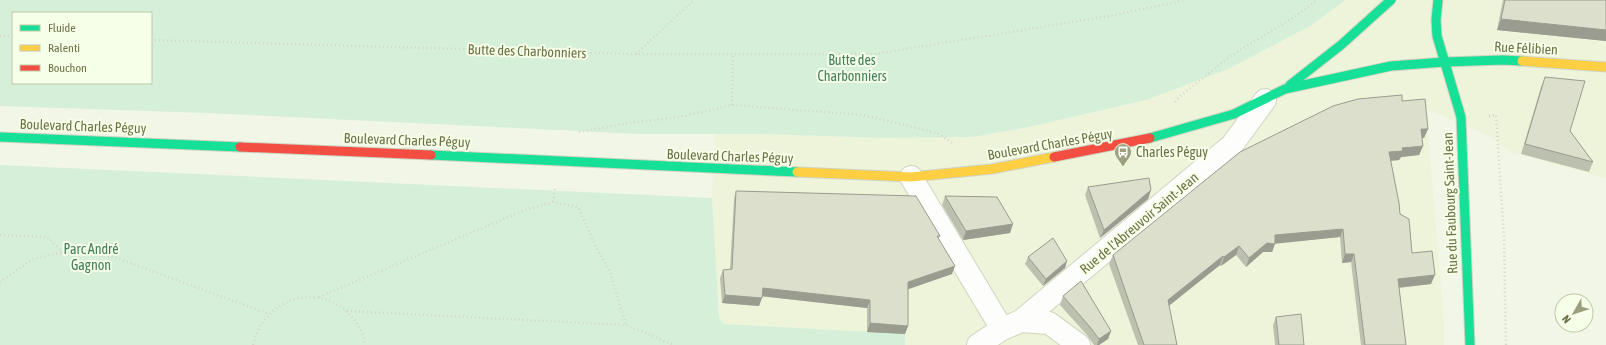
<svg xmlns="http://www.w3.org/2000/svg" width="1606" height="345" font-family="'Asap Condensed',sans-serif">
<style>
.residential{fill:#edf4da}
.green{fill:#d6efd9;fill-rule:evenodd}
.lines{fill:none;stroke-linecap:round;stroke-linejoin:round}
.street-casing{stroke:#d1d4c2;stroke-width:24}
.fast-casing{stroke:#cfd3c1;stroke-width:11}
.slow-casing{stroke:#cfd3c1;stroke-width:11}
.jam-casing{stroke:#cfd3c1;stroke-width:11}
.path{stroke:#d4d6c8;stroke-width:2.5;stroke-dasharray:1 3;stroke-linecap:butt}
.street{stroke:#fdfefb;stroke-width:22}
.fast{stroke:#16e098;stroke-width:9}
.slow{stroke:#ffcf43;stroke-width:9}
.jam{stroke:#f24e42;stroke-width:9}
.wall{fill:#bcc0af}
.shaded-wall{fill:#999c8f}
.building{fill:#dbdfcc;stroke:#999c8f}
.labels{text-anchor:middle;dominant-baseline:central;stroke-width:4;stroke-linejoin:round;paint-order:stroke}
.street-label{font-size:14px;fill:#6e7248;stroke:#f6ffe7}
.park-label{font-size:14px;fill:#437e5e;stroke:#f6ffe7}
.poi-label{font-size:14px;fill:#6e7248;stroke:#f6ffe7;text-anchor:start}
</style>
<rect width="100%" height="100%" fill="#f1f6e7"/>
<polygon class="residential" points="1345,0 1606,0 1606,178 1513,153 1487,135 1426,109 1444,326 1444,345 905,345 905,334 724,324 719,317 712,198 715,134 762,134 885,138 973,137 1029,127 1146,100 1228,69 1312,25"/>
<g class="green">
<path d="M0,0H1345L1312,25L1228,69L1146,100L1029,127L973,137L885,138L762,134H639L208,113L0,106ZM13,13H151V83H13Z"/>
<polygon points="0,165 712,198 719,317 724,324 905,334 905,345 0,345"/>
</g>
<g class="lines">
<g class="street-casing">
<g id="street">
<polyline points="911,177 1002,329"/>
<polyline points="1021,321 1232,145 1265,100"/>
<polyline points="978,345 1002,329 1021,321 1049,323 1079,345"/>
</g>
</g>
<g class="fast-casing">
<g id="fast">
<polyline points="1438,0 1436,20 1437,36 1461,117 1470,345"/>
<polyline points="1290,85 1341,45 1391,0"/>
<polyline points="0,137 240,147"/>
<polyline points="1150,138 1234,114 1285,89 1391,66 1445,62 1503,60 1522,61"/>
<polyline points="431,155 797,172"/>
</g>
</g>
<g class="slow-casing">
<g id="slow">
<polyline points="1522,61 1606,67"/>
<polyline points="797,172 911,177 992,169 1054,157"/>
</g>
</g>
<g class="jam-casing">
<g id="jam">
<polyline points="240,147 431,155"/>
<polyline points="1054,157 1150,138"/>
</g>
</g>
<g class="path">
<polyline points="0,36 13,36"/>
<polyline points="151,40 636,54 875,54 1109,16 1186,0"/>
<polyline points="636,54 694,0"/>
<polyline points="1175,102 1179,97 1232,55 1296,16 1317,0"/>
<polyline points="732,105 733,55"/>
<polyline points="1489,116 1496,115 1504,238 1506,345"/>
<polyline points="579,132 623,124 679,117 732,105 863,115 937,133 954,144"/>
<polyline points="553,202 555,187"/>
<polyline points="0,235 47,237 63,252"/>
<polyline points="0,282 33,259 63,252 114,257 269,314"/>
<polyline points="319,297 525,210 553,202 578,207 597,249 610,272 626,325"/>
<polyline points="347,311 626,325 674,345"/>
<path d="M253,345C263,298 320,280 352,317C359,325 364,335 365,345"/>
</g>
<use href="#street" class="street"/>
<use href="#fast" class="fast"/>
<use href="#slow" class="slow"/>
<use href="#jam" class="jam"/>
</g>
<g class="wall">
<polygon points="1503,0 1606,0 1606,41 1497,30"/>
<polygon points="1545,77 1570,131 1593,162 1589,172 1521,154 1541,87"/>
<polygon points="1402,101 1428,129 1424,138 1422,138 1423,146 1419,155 1401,157 1399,160 1391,161 1400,214 1412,253 1431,284 1399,288 1406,345 1361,345 1351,262 1342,263 1340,237 1275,243 1272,252 1263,252 1246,267 1236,255 1221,266 1220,265 1169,305 1177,345 1138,345 1109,264 1113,255"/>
<polygon points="1088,187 1151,190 1148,199 1100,238 1085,195"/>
<polygon points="736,191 940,236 938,239 952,274 908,289 908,326 905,334 867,332 867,308 762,296 759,306 722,303 720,278 723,270 730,269 734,199"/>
<polygon points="945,196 1010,233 963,240 942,205"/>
<polygon points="1028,257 1067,261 1065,268 1043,286 1025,264"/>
<polygon points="1063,296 1111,331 1108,339 1099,345 1094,345 1087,335 1060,305"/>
<polygon points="1276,317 1304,345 1275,345 1273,325"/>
</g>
<g class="shaded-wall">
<polygon points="1501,19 1606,30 1606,41 1497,30"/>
<polygon points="1421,129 1428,129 1424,138 1418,137"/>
<polygon points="1423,146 1419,155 1401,157 1399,160 1386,161 1389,152 1402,148"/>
<polygon points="1151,190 1148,199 1100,238 1104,230"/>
<polygon points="1013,224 1010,233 963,240 966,231"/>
<polygon points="1343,229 1340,237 1273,244 1275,244 1272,252 1263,252 1246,267 1249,258 1275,235"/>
<polygon points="1239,246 1236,255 1221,266 1224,257"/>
<polygon points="1345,254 1354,254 1351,262 1342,263"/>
<polygon points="1223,256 1220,265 1165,309 1168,300"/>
<polygon points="1067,261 1065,268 1043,286 1046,279"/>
<polygon points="955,266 952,274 906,290 908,282"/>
<polygon points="1435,275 1431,284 1394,288 1398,279"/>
<polygon points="763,288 870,300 867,308 760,296"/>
<polygon points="725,295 762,298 759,306 722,303"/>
<polygon points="870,323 908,326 905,334 867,332"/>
<polygon points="1111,331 1108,339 1099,345 1097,345 1099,339"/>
</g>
<g class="building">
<polygon points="1505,0 1606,0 1606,30 1501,19"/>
<polygon points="1545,77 1585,81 1570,131 1593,162 1525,144"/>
<polygon points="1402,95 1402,101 1425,99 1428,129 1421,129 1423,146 1402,148 1403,151 1389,152 1399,203 1400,214 1409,219 1412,253 1432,251 1435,275 1398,279 1406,345 1365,345 1354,254 1345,254 1343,229 1275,235 1275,244 1267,243 1249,258 1239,246 1224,257 1223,256 1168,300 1177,345 1144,345 1113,255 1240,152 1333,106 1358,99"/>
<polygon points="1149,178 1151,190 1104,230 1088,187"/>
<polygon points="736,191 916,196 940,236 937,236 955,266 908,282 908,326 870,323 870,300 763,288 762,298 725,295 723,270 732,269"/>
<polygon points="945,196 997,197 1013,224 966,231"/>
<polygon points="1053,238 1067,261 1046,279 1028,257"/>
<polygon points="1081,281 1111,331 1099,339 1090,327 1063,296"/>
<polygon points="1301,314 1304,345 1279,345 1276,317"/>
</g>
<defs>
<g id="bus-pin" transform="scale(0.9)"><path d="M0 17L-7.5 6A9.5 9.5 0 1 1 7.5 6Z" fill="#9ca080" stroke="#f6ffe7"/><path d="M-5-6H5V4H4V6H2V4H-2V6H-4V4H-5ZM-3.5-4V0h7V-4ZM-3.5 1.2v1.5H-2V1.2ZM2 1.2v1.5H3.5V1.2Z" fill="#fff"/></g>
</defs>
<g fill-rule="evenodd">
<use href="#bus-pin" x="1123" y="152"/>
</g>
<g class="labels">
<g class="street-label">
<text transform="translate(1526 48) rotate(3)">Rue Félibien</text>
<text transform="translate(527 51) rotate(2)">Butte des Charbonniers</text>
<text transform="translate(83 126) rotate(2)">Boulevard Charles Péguy</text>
<text transform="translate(407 140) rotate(2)">Boulevard Charles Péguy</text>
<text transform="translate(1050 144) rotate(-10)">Boulevard Charles Péguy</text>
<text transform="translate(730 156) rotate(2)">Boulevard Charles Péguy</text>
<text transform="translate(1450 203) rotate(-92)">Rue du Faubourg Saint-Jean</text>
<text transform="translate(1139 223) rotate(-40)">Rue de l'Abreuvoir Saint-Jean</text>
</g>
<g class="park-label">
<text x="852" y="60">Butte des<tspan x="852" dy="16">Charbonniers</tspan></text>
<text x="91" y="249">Parc André<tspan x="91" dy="16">Gagnon</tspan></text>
</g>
<g class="poi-label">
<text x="1136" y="152">Charles Péguy</text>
</g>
</g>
<rect x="12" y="12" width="140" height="72" fill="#f6ffe7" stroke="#c0c7a7"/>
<rect x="20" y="25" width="20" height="6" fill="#16e098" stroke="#c0c7a7"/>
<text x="48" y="32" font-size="12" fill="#6e7248">Fluide</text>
<rect x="20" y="45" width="20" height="6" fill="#ffcf43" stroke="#c0c7a7"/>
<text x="48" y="52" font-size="12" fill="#6e7248">Ralenti</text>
<rect x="20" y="65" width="20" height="6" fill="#f24e42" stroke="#c0c7a7"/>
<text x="48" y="72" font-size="12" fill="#6e7248">Bouchon</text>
<g transform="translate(1574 313) rotate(231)"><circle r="19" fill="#f6ffe7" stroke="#c0c7a7"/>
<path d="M0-3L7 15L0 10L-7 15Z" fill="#9ca080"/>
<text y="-6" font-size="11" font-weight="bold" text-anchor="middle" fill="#6e7248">N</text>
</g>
</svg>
